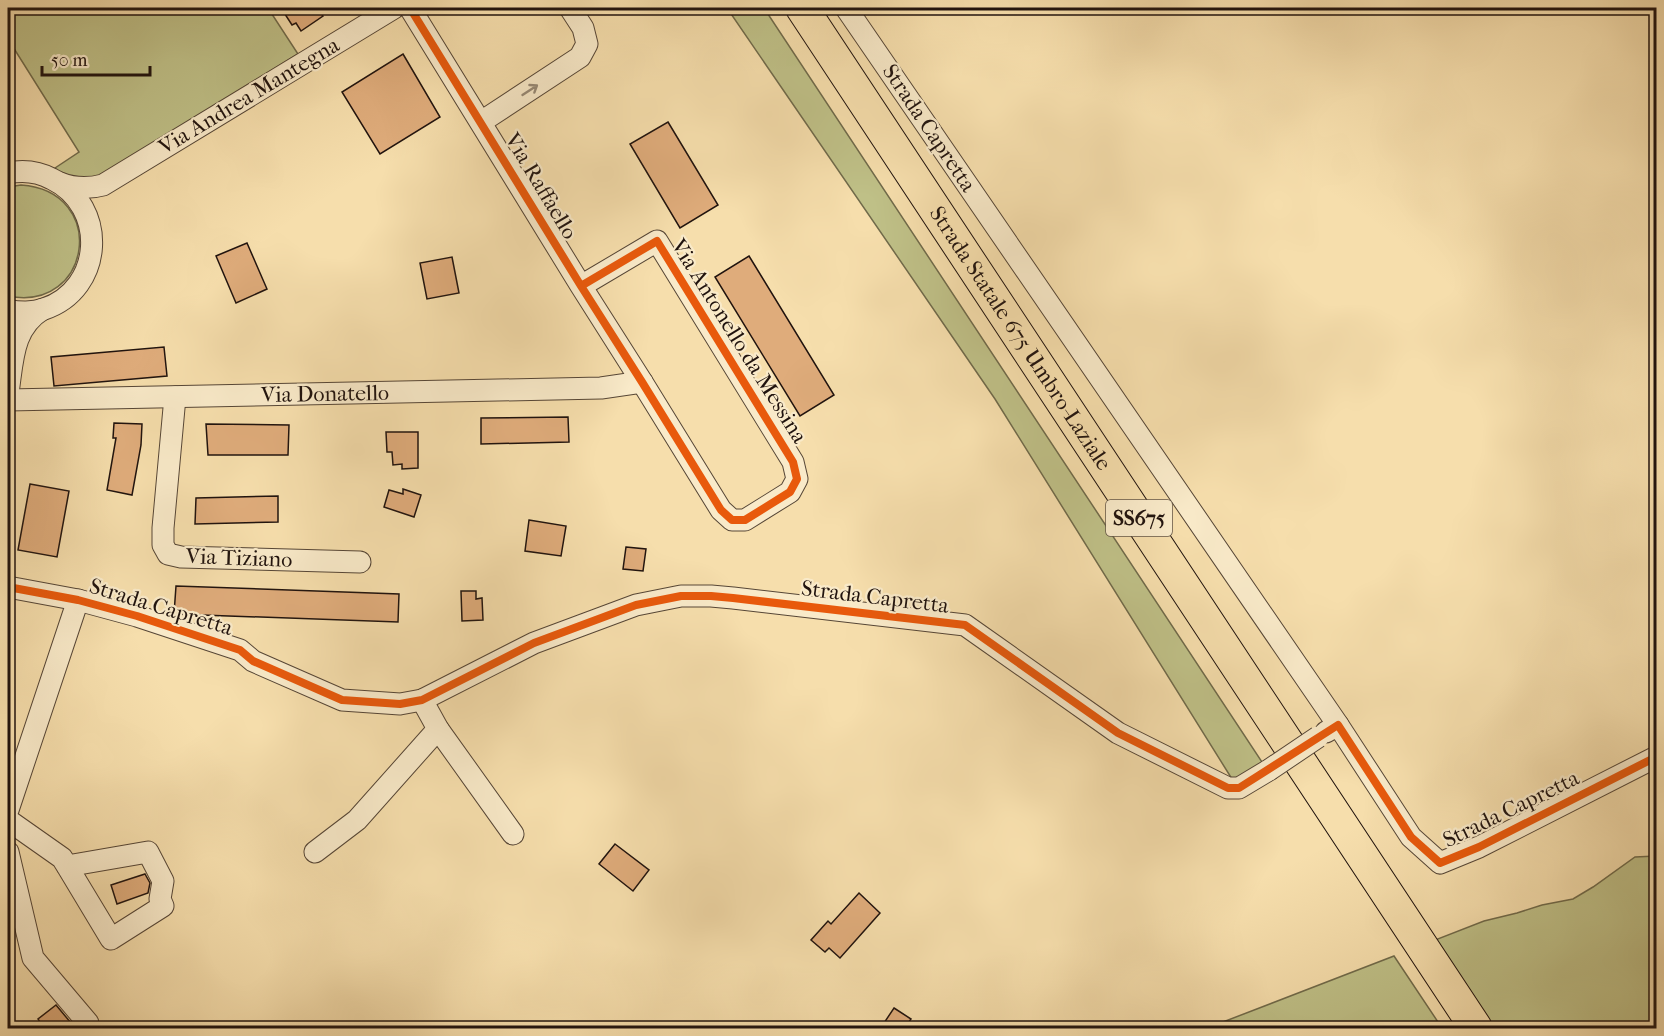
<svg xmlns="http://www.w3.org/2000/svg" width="1664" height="1036" font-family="'IM FELL French Canon',serif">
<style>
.green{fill:#bfc087;stroke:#706a4a;stroke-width:1.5}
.building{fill:#dfac7b;stroke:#20130e;stroke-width:1.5}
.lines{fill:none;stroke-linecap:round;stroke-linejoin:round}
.minor-casing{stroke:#564636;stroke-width:23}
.highway-casing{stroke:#20130e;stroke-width:34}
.minor{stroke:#f9eac9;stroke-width:21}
.highway{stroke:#f6deac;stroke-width:32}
.minor-bridge-casing{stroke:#564636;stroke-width:23;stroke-linecap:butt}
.minor-bridge{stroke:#f9eac9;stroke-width:21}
.cycleway-casing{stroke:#f9eac9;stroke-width:11}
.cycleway{stroke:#e8590c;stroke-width:8}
.oneway{stroke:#978975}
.labels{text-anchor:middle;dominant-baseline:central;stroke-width:4.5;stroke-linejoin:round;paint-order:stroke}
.shield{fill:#f9eac9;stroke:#615446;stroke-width:1.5}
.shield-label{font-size:21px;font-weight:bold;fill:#20130e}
.street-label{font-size:22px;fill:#20130e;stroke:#f9eac9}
</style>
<rect width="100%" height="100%" fill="#f6deac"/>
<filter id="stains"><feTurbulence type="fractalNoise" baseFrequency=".00333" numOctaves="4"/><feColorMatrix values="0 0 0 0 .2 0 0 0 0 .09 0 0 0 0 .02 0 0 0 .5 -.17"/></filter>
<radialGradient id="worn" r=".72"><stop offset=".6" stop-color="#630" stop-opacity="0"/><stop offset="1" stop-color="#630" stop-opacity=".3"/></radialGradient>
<g class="green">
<polygon points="8,8 268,8 298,54 98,177 81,183 52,170 79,152 8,39"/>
<polygon points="727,8 764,8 1262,762 1244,775 1232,779 995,399"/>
<path d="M21,185C109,191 92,313 8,296V187Z"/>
<polygon points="1656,856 1656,1028 1492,1028 1435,940 1484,921 1517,913 1542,905 1573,899 1593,887 1635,857"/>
<polygon points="1394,956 1442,1028 1208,1028 1210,1027"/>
</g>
<g class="building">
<polygon points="281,8 318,8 323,16 301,31 296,23 292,25"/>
<polygon points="403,54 440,117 380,154 342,92"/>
<polygon points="668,122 718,205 680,228 630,144"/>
<polygon points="247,243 267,289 236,303 216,256"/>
<polygon points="749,256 834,395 800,416 715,277"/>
<polygon points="452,257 459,293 427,299 420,263"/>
<polygon points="164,347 167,376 54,386 51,357"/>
<polygon points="568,417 569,442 481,444 481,418"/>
<polygon points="114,423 142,424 141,445 132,495 107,490 116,438 113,438"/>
<polygon points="206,424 289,425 288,455 208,455"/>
<polygon points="386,432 418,432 418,468 402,469 402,464 393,465 392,452 387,452"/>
<polygon points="30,484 69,491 57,557 18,550"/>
<polygon points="403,489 421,495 414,517 384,507 389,490 403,494"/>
<polygon points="278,496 278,522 195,524 196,498"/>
<polygon points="529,520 566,526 561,556 525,551"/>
<polygon points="626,547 646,549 643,571 623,569"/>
<polygon points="176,586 399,594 398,622 174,614"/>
<polygon points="461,591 476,591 476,599 482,598 483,620 462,621"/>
<polygon points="615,844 649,870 633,891 599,864"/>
<polygon points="145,874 150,883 148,893 117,904 111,885"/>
<polygon points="859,893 880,913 840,958 829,948 825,952 811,940 828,921 831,924"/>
<polygon points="56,1005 76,1029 44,1029 38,1019"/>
<polygon points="894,1008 911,1019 904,1029 880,1029"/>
</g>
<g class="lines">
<g class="minor-casing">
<g id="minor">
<polyline points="410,8 581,286 642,382 721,510 732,520 745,520 790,492 797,479 793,462 657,241 581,286"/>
<polyline points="846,8 1338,725"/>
<polyline points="481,122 580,57 587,44 583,28 570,8"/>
<path d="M8,173C23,170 39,172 52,179C108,206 104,289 44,309C32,313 20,312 8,311"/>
<path d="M60,183C75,189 88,189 103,185L394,8"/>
<path d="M8,393C13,360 12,328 43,309"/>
<polyline points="175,397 163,528 163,545 168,554 181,557 360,562"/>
<polyline points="8,400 601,388 642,382"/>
<polyline points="8,587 78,600 137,616 240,650 253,661 342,700 400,704 422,700 534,643 636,605 681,596 711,596 733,598 965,625 1118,733 1228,788 1239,788 1269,770"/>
<polyline points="422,700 438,729 513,834"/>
<polyline points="1326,732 1338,725 1411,837 1440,863 1479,847 1656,757"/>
<polyline points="8,810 78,600"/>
<polyline points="8,820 62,858 67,866 111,939 163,906 160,899 163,881 148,852 67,866"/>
<polyline points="8,852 33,958 88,1023"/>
<polyline points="315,852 357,820 438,729"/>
</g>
</g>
<g class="highway-casing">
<g id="highway">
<path id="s1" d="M802,8L1476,1028"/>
</g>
</g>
<use href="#minor" class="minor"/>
<use href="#highway" class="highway"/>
<g class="minor-bridge-casing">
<polyline id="minor-bridge" points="1269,770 1318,737"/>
</g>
<use href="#minor-bridge" class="minor-bridge"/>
<g class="cycleway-casing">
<g id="cycleway">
<polyline points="410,8 581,286 642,382 721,510 732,520 745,520 790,492 797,479 793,462 657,241 581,286"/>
<polyline points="8,587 78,600 137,616 240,650 253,661 342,700 400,704 422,700 534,643 636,605 681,596 711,596 733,598 965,625 1118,733 1228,788 1239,788 1338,725 1411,837 1440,863 1479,847 1656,757"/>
</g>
</g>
<use href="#cycleway" class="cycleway"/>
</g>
<defs><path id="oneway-shaft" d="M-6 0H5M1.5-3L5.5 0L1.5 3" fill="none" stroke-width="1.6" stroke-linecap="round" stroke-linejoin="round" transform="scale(1.5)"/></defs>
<use class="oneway" href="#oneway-shaft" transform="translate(530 90) rotate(-33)"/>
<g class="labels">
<rect class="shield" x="1106" y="500" width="66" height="36" rx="4.5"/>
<g class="shield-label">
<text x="1139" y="518">SS675</text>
</g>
<g class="street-label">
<text transform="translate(249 96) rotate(-31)">Via Andrea Mantegna</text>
<text transform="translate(929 128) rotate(56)">Strada Capretta</text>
<text transform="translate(541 186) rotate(59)">Via Raffaello</text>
<text stroke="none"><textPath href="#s1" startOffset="396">Strada Statale 675 Umbro-Laziale</textPath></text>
<text transform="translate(739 341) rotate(58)">Via Antonello da Messina</text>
<text transform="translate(325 394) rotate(-1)">Via Donatello</text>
<text transform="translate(239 558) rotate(2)">Via Tiziano</text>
<text transform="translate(875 597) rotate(7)">Strada Capretta</text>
<text transform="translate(161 607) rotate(17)">Strada Capretta</text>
<text transform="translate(1511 809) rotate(-26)">Strada Capretta</text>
</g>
</g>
<rect width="1664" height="1036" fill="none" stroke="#f6deac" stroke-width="30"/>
<rect x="9" y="9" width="1646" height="1018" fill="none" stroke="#20130e" stroke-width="3"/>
<rect x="15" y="15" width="1634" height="1006" fill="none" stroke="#20130e" stroke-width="1.5"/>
<path d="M42 66v9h108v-9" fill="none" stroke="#20130e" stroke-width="3"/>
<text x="51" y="66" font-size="18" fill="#20130e" stroke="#f9eac9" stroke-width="4.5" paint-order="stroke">50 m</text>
<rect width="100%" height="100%" filter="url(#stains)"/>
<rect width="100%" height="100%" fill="url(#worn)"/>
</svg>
